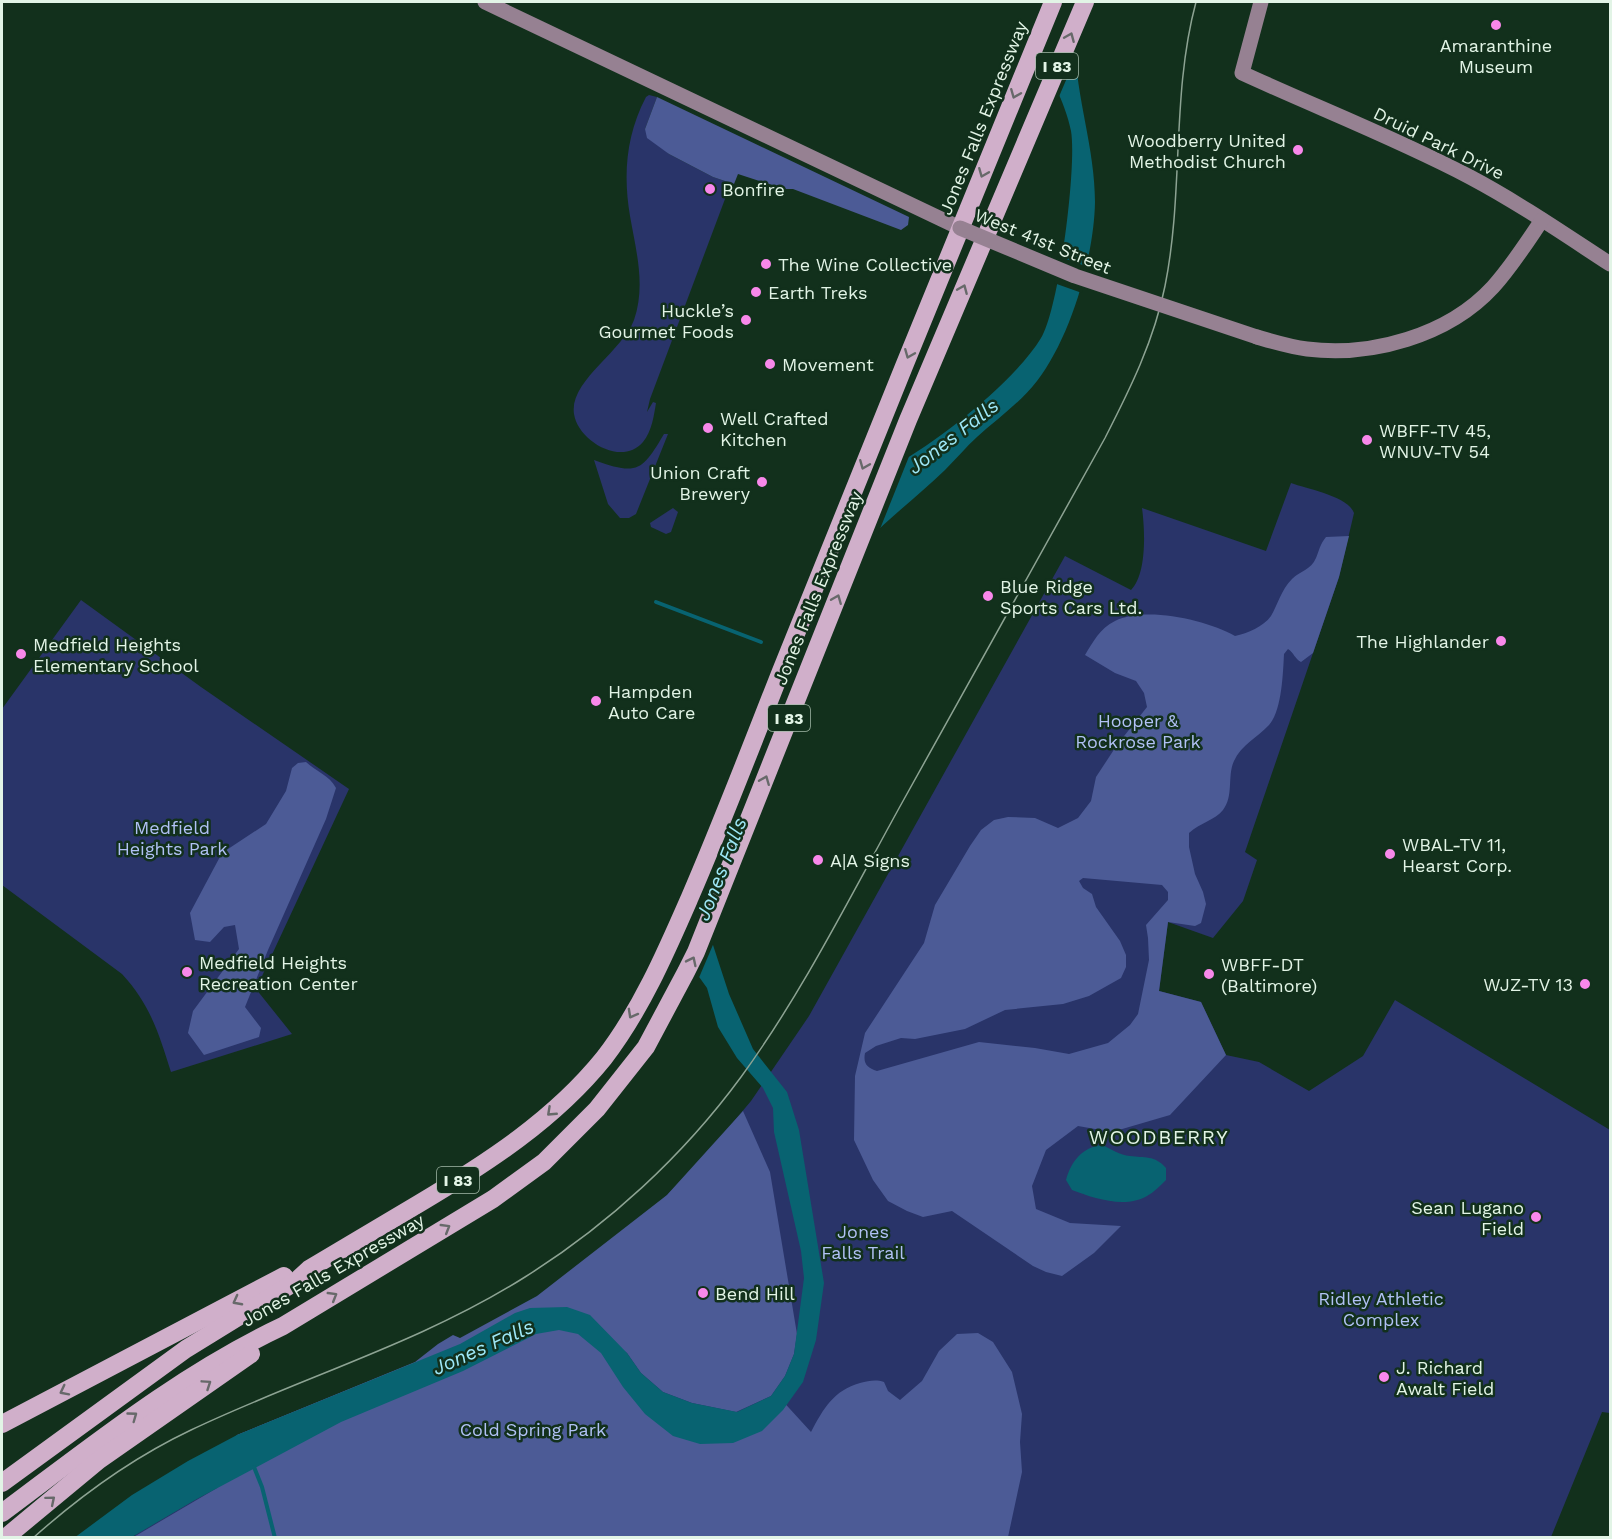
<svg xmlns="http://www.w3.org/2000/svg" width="1612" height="1539" font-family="'Work Sans',sans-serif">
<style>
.green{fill:#293469}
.forest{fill:#4c5b96;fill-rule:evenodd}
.water{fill:#086371}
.pier{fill:#12301c}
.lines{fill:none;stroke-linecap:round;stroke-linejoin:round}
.stream{stroke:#086371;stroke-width:4}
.secondary{stroke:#968192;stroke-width:15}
.highway{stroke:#d0afca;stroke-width:18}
.tram{stroke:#8da393;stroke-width:1.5}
.secondary-bridge{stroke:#968192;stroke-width:15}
.oneway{stroke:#67696a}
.poi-dot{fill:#f888ea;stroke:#12301c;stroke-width:2}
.labels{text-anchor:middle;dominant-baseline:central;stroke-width:5;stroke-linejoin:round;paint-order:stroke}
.shield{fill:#12301c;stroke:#a4b9a9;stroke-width:1.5}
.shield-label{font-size:16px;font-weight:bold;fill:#e2f4e6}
.poi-label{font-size:18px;fill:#e2f4e6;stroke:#12301c;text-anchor:start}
.street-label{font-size:18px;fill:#e2f4e6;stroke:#12301c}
.park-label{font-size:18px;fill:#b1c1f5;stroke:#12301c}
.water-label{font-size:20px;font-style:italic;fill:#9ee8f8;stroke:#12301c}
.neighbourhood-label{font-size:20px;letter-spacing:1.5px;fill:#e2f4e6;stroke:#12301c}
</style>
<rect width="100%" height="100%" fill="#12301c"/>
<g class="green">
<path d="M649,95L657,97L645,129L669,154L713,177L731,183L650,399L647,412L653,402L656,403C654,415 652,431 643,442C622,467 578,441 574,414C569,381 623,351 634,320C646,285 636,251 630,216C623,175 626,135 646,97Z"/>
<path d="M664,434H668L636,514L629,518H620L608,504L594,460C638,476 642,471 664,434Z"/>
<path d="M1291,483C1307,489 1348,496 1354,513L1339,577L1245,852L1257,860L1243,901L1213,938L1168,922L1159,991L1201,1002L1226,1055L1259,1062L1309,1091L1363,1056L1395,1000L1610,1130V1413L1602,1412L1551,1537L132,1538L237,1435L460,1344L515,1313L584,1267L650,1213L709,1151L751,1101L809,1016L1065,556L1131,590C1147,574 1145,530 1142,508L1266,551Z"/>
<polygon points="673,508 678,512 671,532 666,534 651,527 650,523"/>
<path d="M81,600L201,687L349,789L256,989L292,1034L171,1072C159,1034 150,1004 122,974L2,885V709Z"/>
</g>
<g class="forest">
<polygon points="657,97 909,217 908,225 901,230 793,189 784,189 738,174 734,184 713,177 669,154 647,138 645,129"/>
<path d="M1349,536L1339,577L1313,653L1301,662C1295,659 1294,653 1288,649L1284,654C1283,672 1282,711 1269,725C1258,737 1241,745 1234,761C1227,776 1234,796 1223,810C1215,820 1200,823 1189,833V847L1195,874L1203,892L1206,904L1201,923L1195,926L1168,922L1159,991L1201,1002L1226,1055L1170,1115L1112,1132L1078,1126L1046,1150L1032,1186L1036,1209L1070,1223L1121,1226L1094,1253L1062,1276L1046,1272L1033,1266L952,1211L923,1217L907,1211L888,1201L873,1180L854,1140L855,1076L865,1033L924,943L935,905L970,846L981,830L994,820L1008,817L1035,818L1058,828L1078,818L1091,801L1096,777L1117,745L1147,707L1144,693L1136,681L1115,673L1085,655C1093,642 1100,628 1115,621C1146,606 1206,620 1235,636C1248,633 1263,627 1271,616C1278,604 1281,590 1292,579C1300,571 1311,570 1316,558C1319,551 1320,544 1326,537ZM1083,878L1162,885L1168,892V900L1146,925L1148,938L1149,960L1138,1014L1130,1025L1108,1043L1069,1054L1035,1048L979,1042L877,1071C867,1067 863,1064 865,1053L876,1046L901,1038L915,1039L965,1029L1005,1010L1063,1004L1089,996L1121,978L1126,967V955L1120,941L1096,907L1092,894L1083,888L1079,881Z"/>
<path d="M306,762C317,772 329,775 336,788L326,819L268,950L245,1007L261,1028L259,1037L204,1055L188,1033L193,1011L239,949L235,925L224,927L210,942L195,940L190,913L222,853L266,824L286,791L292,768L298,763Z"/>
<path d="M743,1111L770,1172L797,1334L794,1354L785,1376L771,1396L736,1412L692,1403L663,1392L641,1373L627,1353L566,1315L638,1387L702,1426L779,1397L811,1432C823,1409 834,1390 860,1383C869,1381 875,1379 884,1382L888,1391L900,1400L922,1381L939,1351L957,1334L978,1333L993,1342L1012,1372L1022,1414L1020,1442L1022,1472L1008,1537L132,1538L217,1488L237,1435L415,1362L438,1344L453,1335L460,1338L537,1296L667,1195Z"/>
</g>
<g class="water">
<path d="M1075,44C1076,98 1095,148 1095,202C1094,257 1071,337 1037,381C1020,403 997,419 977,437C966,447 956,459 945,470C919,495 890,517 865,543L710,931L713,945L729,994L753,1049L787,1092L799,1130L824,1283L816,1340L803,1382L783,1410L762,1431L733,1443L700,1444L673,1436L645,1414L623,1387L601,1353L578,1334L559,1330L536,1334L463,1371L341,1422L195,1500L132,1537L74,1538L132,1495L188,1461L237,1435L460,1344L515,1313L530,1308L567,1307L590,1315L627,1353L641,1373L663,1392L692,1403L737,1412L771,1396L785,1376L794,1354L804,1278L801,1251L774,1132L773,1108L763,1088L737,1058L718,1027L707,988L697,974L689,954L897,464C941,439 1015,381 1041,338C1059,309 1077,166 1071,131C1068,116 1062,101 1056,88Z"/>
<path d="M1102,1145C1111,1149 1120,1155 1130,1156C1144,1158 1155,1155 1166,1168V1180C1160,1186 1154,1192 1147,1196C1125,1209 1093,1198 1072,1190L1066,1180C1071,1162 1082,1147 1102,1145Z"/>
</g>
<g class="pier">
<polygon points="1047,2 1091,2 1078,45 1078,52 1058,99 1044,71 1041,41"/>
<polygon points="1058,256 1088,267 1082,293 1054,283"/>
<polygon points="910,454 878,534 867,545 713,931 715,940 698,980 686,954 684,937 688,918 856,497 874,479 896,462"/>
</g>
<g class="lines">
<g class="stream">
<polyline points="656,602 761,642"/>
<polyline points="254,1467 262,1487 275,1538"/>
</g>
<g class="secondary">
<polyline points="485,2 960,228"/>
<path d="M1261,2L1242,73C1318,108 1396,138 1470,177C1519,203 1564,234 1610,264"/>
<path d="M1257,337C1274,342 1290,347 1307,349C1371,357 1448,336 1493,287C1512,266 1527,242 1542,220"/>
</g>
<g class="highway">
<polyline points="2,1424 284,1276"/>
<path d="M2,1483L186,1349L295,1282L309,1269C346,1247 383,1225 420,1203C487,1163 554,1120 604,1058C641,1010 666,952 690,897C722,823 751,747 781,671C871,448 961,224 1053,2"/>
<path d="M2,1513C92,1446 181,1374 283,1326L493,1199L544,1162L597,1109L646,1047L686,972L696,952L908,420L1085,2"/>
<polyline points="5,1538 99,1460 251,1354"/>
</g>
<path class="tram" d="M33,1538C80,1496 134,1457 191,1430C302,1377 421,1343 525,1277C608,1225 683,1156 741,1077C803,992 852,893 903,801C970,680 1037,559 1105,438C1130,389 1154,341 1165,286C1184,192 1171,95 1196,2"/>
<polyline class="secondary-bridge" points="960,228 1075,276 1257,337"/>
</g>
<defs><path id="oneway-chevron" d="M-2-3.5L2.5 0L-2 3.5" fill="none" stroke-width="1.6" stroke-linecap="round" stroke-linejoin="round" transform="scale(1.5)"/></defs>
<g class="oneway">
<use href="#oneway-chevron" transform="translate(1070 37) rotate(-67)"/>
<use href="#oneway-chevron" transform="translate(1015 94) rotate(112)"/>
<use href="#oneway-chevron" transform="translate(983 173) rotate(112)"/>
<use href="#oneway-chevron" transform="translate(963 289) rotate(-67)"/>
<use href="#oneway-chevron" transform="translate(909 354) rotate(112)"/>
<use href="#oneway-chevron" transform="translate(864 465) rotate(112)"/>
<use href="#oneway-chevron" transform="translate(837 599) rotate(-68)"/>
<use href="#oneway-chevron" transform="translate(765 780) rotate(-68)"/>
<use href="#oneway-chevron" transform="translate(692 961) rotate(-64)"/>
<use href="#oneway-chevron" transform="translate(632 1014) rotate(119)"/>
<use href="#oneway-chevron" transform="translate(551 1112) rotate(137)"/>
<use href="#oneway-chevron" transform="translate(446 1228) rotate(-31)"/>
<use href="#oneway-chevron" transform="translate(333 1296) rotate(-31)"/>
<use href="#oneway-chevron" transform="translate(237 1301) rotate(152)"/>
<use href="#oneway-chevron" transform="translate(207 1384) rotate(-34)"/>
<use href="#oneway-chevron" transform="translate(64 1391) rotate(153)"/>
<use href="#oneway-chevron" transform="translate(133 1416) rotate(-36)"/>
<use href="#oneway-chevron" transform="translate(51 1500) rotate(-40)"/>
</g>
<g class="poi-dot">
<circle cx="1496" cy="25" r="6"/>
<circle cx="1298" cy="150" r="6"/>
<circle cx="710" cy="189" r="6"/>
<circle cx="766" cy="264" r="6"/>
<circle cx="756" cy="292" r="6"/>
<circle cx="746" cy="320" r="6"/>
<circle cx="770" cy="364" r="6"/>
<circle cx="708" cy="428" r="6"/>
<circle cx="1367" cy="440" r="6"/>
<circle cx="762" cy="482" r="6"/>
<circle cx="988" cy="596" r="6"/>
<circle cx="1501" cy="641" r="6"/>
<circle cx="21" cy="654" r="6"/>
<circle cx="596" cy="701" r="6"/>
<circle cx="1390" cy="854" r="6"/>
<circle cx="818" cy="860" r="6"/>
<circle cx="187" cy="972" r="6"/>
<circle cx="1209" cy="974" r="6"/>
<circle cx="1585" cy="984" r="6"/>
<circle cx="1536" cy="1217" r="6"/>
<circle cx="703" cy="1293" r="6"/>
<circle cx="1384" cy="1377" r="6"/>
</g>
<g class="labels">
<g class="shield">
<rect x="1036" y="53" width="42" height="26" rx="4.5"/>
<rect x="768" y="705" width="42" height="26" rx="4.5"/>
<rect x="437" y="1167" width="42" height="26" rx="4.5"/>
</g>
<g class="shield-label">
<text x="1057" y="66">I 83</text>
<text x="789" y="718">I 83</text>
<text x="458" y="1180">I 83</text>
</g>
<g class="poi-label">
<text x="1496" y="45" text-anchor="middle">Amaranthine<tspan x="1496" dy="21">Museum</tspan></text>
<text x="1286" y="140" text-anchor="end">Woodberry United<tspan x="1286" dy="21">Methodist Church</tspan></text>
<text x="722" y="189">Bonfire</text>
<text x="778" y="264">The Wine Collective</text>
<text x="768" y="292">Earth Treks</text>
<text x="734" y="310" text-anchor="end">Huckle’s<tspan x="734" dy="21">Gourmet Foods</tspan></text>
<text x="782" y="364">Movement</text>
<text x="720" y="418">Well Crafted<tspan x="720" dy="21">Kitchen</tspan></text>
<text x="1379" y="430">WBFF-TV 45,<tspan x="1379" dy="21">WNUV-TV 54</tspan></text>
<text x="750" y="472" text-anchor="end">Union Craft<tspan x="750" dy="21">Brewery</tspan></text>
<text x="1000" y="586">Blue Ridge<tspan x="1000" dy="21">Sports Cars Ltd.</tspan></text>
<text x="1489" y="641" text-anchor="end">The Highlander</text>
<text x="33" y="644">Medfield Heights<tspan x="33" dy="21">Elementary School</tspan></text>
<text x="608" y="691">Hampden<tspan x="608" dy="21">Auto Care</tspan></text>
<text x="1402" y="844">WBAL-TV 11,<tspan x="1402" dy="21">Hearst Corp.</tspan></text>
<text x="830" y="860">A|A Signs</text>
<text x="199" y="962">Medfield Heights<tspan x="199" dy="21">Recreation Center</tspan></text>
<text x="1221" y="964">WBFF-DT<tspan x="1221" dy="21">(Baltimore)</tspan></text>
<text x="1573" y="984" text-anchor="end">WJZ-TV 13</text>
<text x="1524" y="1207" text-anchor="end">Sean Lugano<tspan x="1524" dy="21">Field</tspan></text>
<text x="715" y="1293">Bend Hill</text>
<text x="1396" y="1367">J. Richard<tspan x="1396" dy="21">Awalt Field</tspan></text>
</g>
<g class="street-label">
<text transform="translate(983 118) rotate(-68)">Jones Falls Expressway</text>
<text transform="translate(1439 143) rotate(26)">Druid Park Drive</text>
<text transform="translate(1043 241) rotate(22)">West 41st Street</text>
<text transform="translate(818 588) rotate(-68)">Jones Falls Expressway</text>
<text transform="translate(333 1270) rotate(-30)">Jones Falls Expressway</text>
</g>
<g class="park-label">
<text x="1138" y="720">Hooper &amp;<tspan x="1138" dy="21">Rockrose Park</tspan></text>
<text x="172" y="827">Medfield<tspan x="172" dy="21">Heights Park</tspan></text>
<text x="863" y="1231">Jones<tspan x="863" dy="21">Falls Trail</tspan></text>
<text x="1381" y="1298">Ridley Athletic<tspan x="1381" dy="21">Complex</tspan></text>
<text x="533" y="1429">Cold Spring Park</text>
</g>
<g class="water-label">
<text transform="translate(953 436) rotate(-38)">Jones Falls</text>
<text transform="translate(721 869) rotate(-69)">Jones Falls</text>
<text transform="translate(483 1347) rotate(-24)">Jones Falls</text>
</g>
<g class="neighbourhood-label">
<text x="1159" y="1137">WOODBERRY</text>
</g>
</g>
<rect width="1612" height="1539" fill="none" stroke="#e2f4e6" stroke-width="6"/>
</svg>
